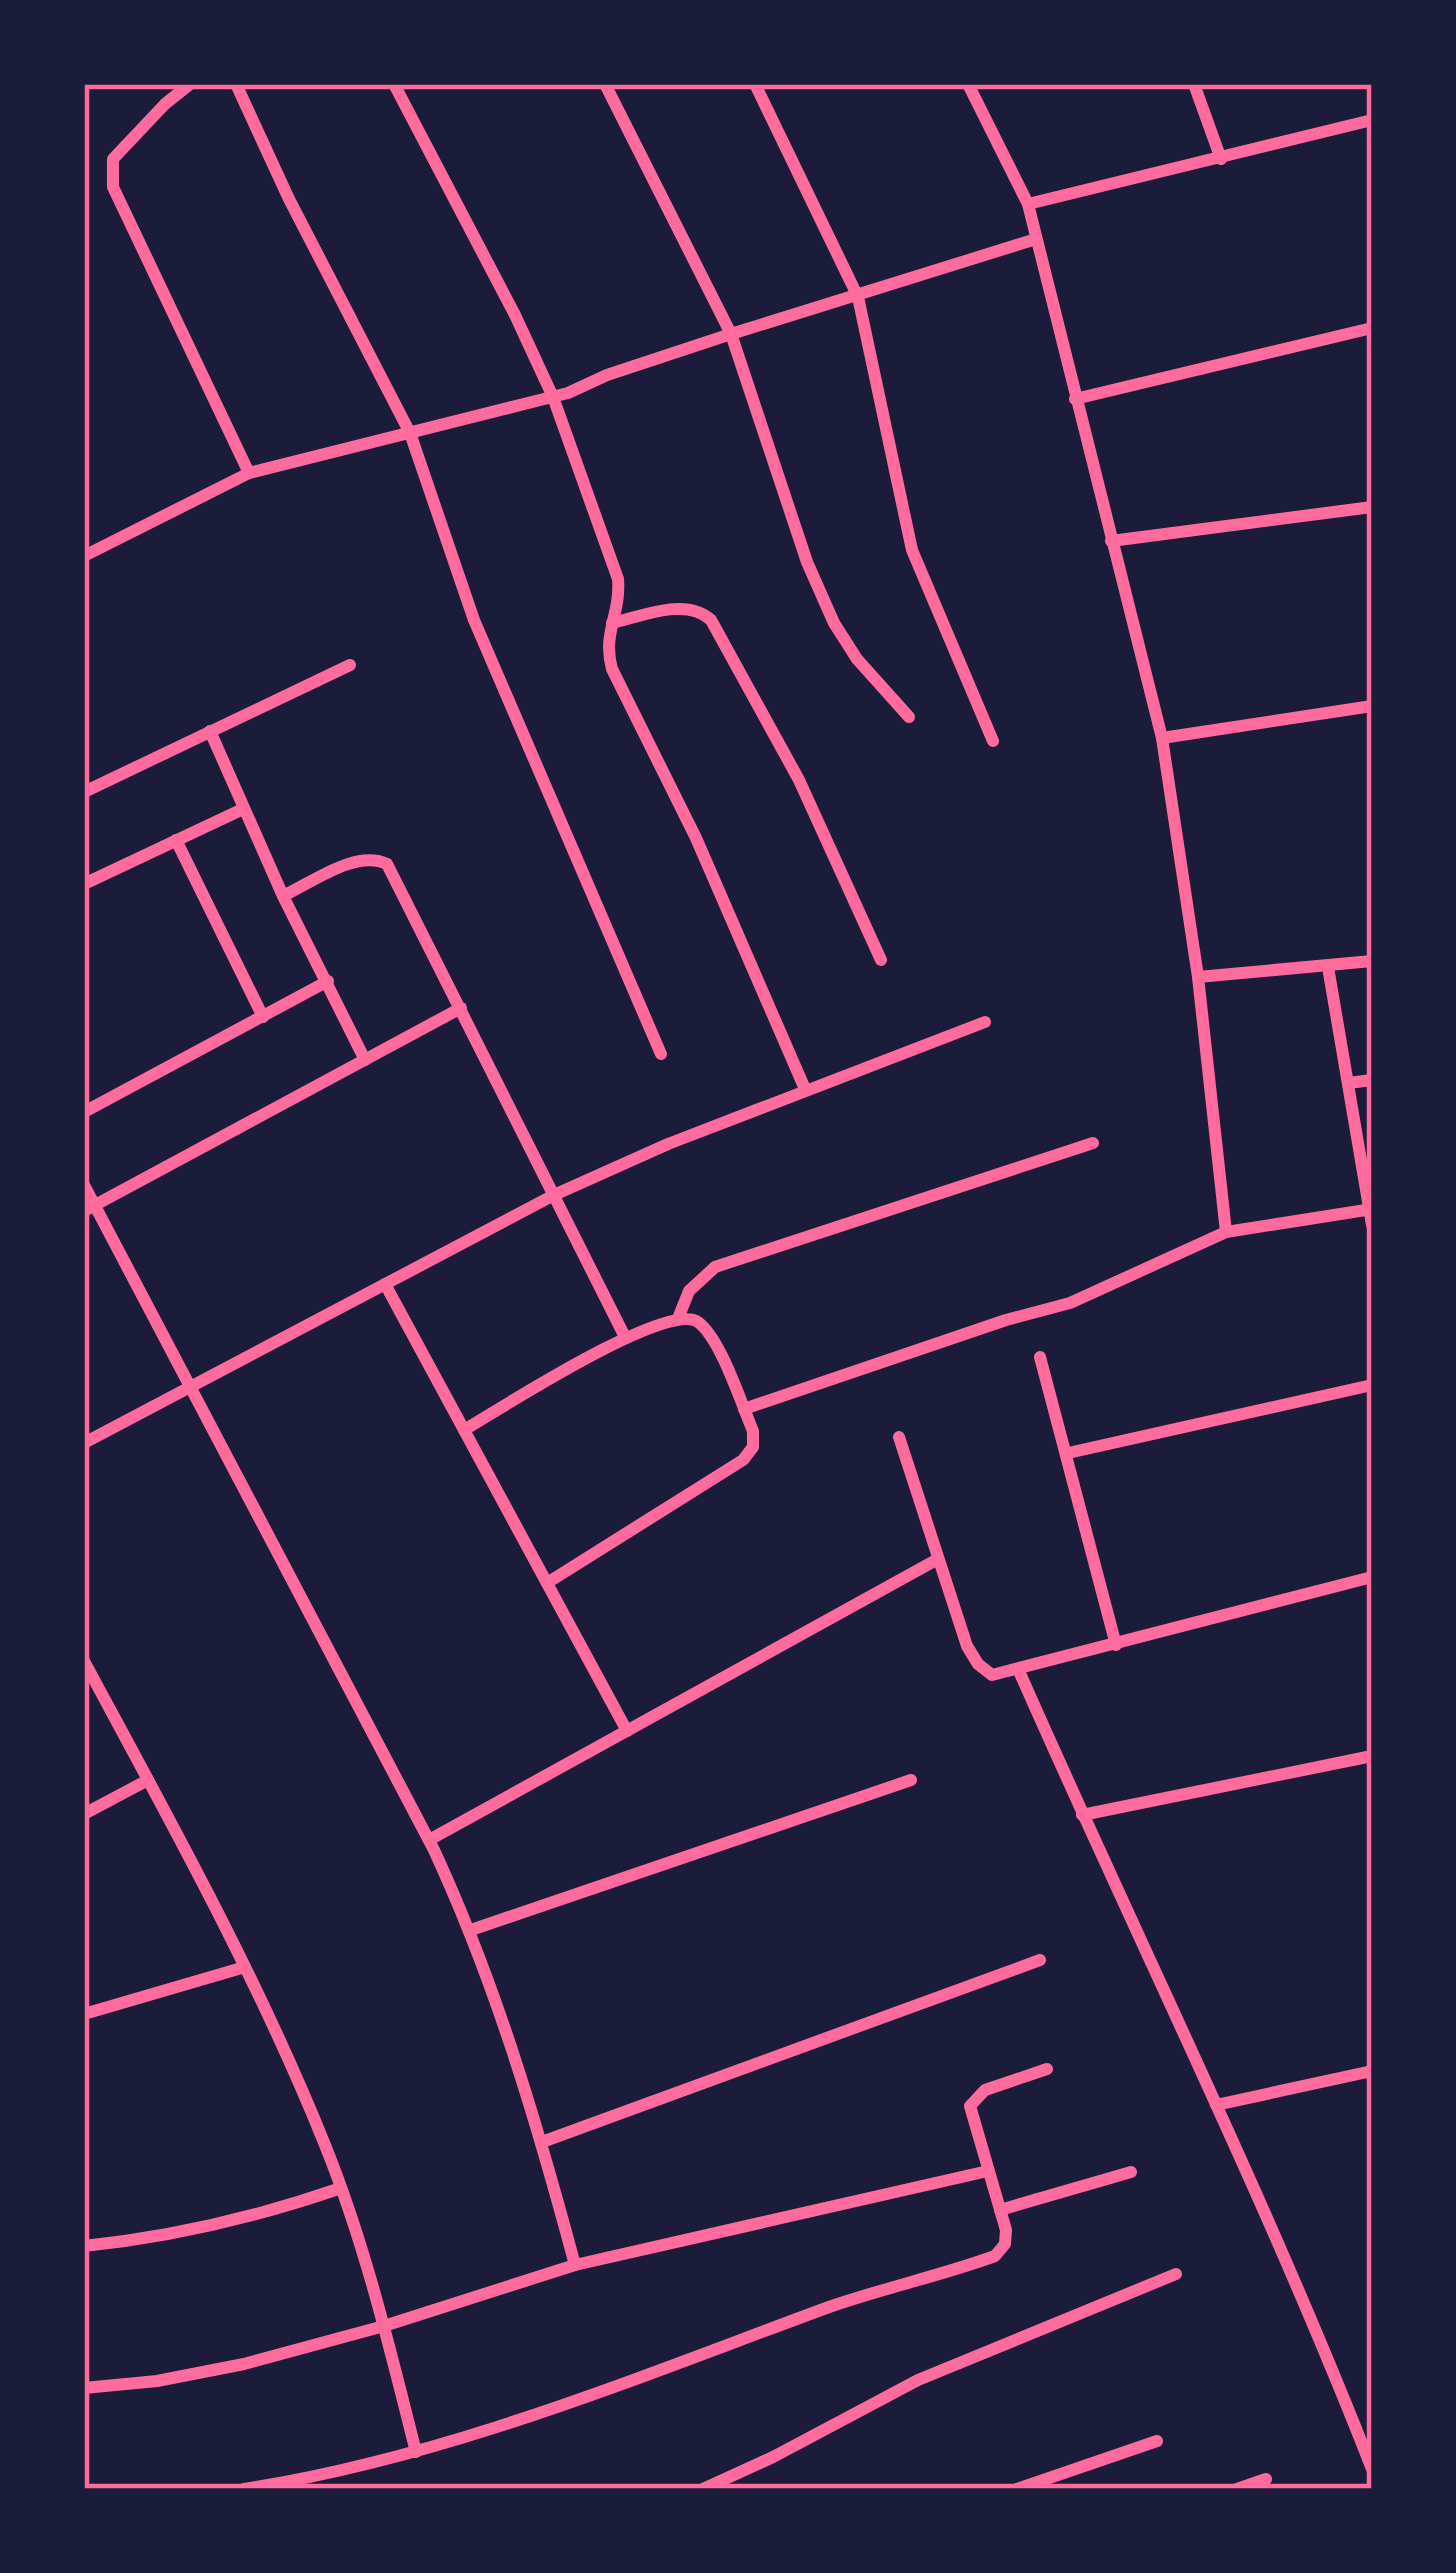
<svg xmlns="http://www.w3.org/2000/svg" width="1456" height="2573" font-family="Roboto,sans-serif">
<style>
.lines{fill:none;stroke-linecap:round;stroke-linejoin:round}
.minor{stroke:#ff6b9d;stroke-width:12}
.neatline{fill:none;stroke:#ff6b9d;stroke-width:4.5}
</style>
<rect width="100%" height="100%" fill="#1b1b3a"/>
<g class="lines">
<g class="minor">
<polyline points="190,84 165,104 113,159 113,187 249,473"/>
<polyline points="236,84 289,199 410,433 474,620 661,1054"/>
<path d="M394,84L515,315L553,397L618,579C621,614 602,633 612,669L696,838L805,1089"/>
<polyline points="605,84 731,334 807,562 834,623 857,659 909,717"/>
<polyline points="755,84 858,297 912,550 993,741"/>
<polyline points="968,84 1028,204 1162,738 1198,977 1226,1232"/>
<polyline points="1194,84 1221,159"/>
<polyline points="1028,204 1372,120"/>
<polyline points="1075,399 1372,328"/>
<polyline points="1111,541 1372,507"/>
<polyline points="84,556 249,473 568,393 607,375 731,334 1036,239"/>
<path d="M612,623C643,616 686,597 711,620L799,780L881,960"/>
<polyline points="210,731 283,896 365,1060"/>
<polyline points="1162,738 1372,706"/>
<polyline points="84,792 350,665"/>
<polyline points="176,840 263,1017"/>
<polyline points="84,884 243,809"/>
<path d="M283,896C313,882 356,849 387,864L625,1337"/>
<polyline points="1328,967 1372,1225"/>
<polyline points="1198,977 1372,961"/>
<polyline points="1348,1083 1372,1080"/>
<polyline points="84,1112 328,981"/>
<path d="M84,1185L434,1850C496,1984 537,2123 575,2265"/>
<polyline points="84,1211 461,1008"/>
<polyline points="385,1284 627,1731"/>
<polyline points="679,1316 689,1291 715,1267 1093,1143"/>
<polyline points="1040,1357 1116,1645"/>
<polyline points="744,1409 1006,1320 1070,1303 1226,1232 1372,1209"/>
<path d="M464,1430C500,1409 668,1300 698,1322C721,1339 741,1403 753,1431V1447L743,1460L547,1583"/>
<polyline points="899,1437 967,1646 978,1664 992,1675 1372,1577"/>
<polyline points="84,1443 554,1195 668,1144 985,1022"/>
<polyline points="1068,1453 1372,1385"/>
<path d="M84,1661C169,1819 258,1978 325,2145C365,2244 390,2349 416,2452"/>
<path d="M1019,1671C1136,1937 1266,2198 1372,2469"/>
<polyline points="84,1814 148,1780"/>
<polyline points="1082,1815 1372,1756"/>
<polyline points="429,1840 938,1559"/>
<polyline points="471,1930 911,1780"/>
<polyline points="84,2014 245,1967"/>
<polyline points="1216,2105 1372,2071"/>
<polyline points="542,2142 1040,1960"/>
<polyline points="1000,2210 1131,2172"/>
<path d="M84,2246C172,2237 257,2217 341,2188"/>
<polyline points="84,2388 157,2381 244,2364 384,2326 575,2265 988,2171"/>
<path d="M244,2489C448,2457 636,2378 829,2307C883,2288 940,2276 995,2256L1005,2244L1006,2230L970,2106L985,2090L1047,2069"/>
<polyline points="703,2489 773,2457 918,2380 1176,2274"/>
<polyline points="1017,2489 1157,2441"/>
<polyline points="1237,2489 1266,2479"/>
</g>
</g>
<rect width="1456" height="2573" fill="none" stroke="#1b1b3a" stroke-width="174"/>
<rect x="87" y="87" width="1282" height="2399" class="neatline"/>
</svg>
